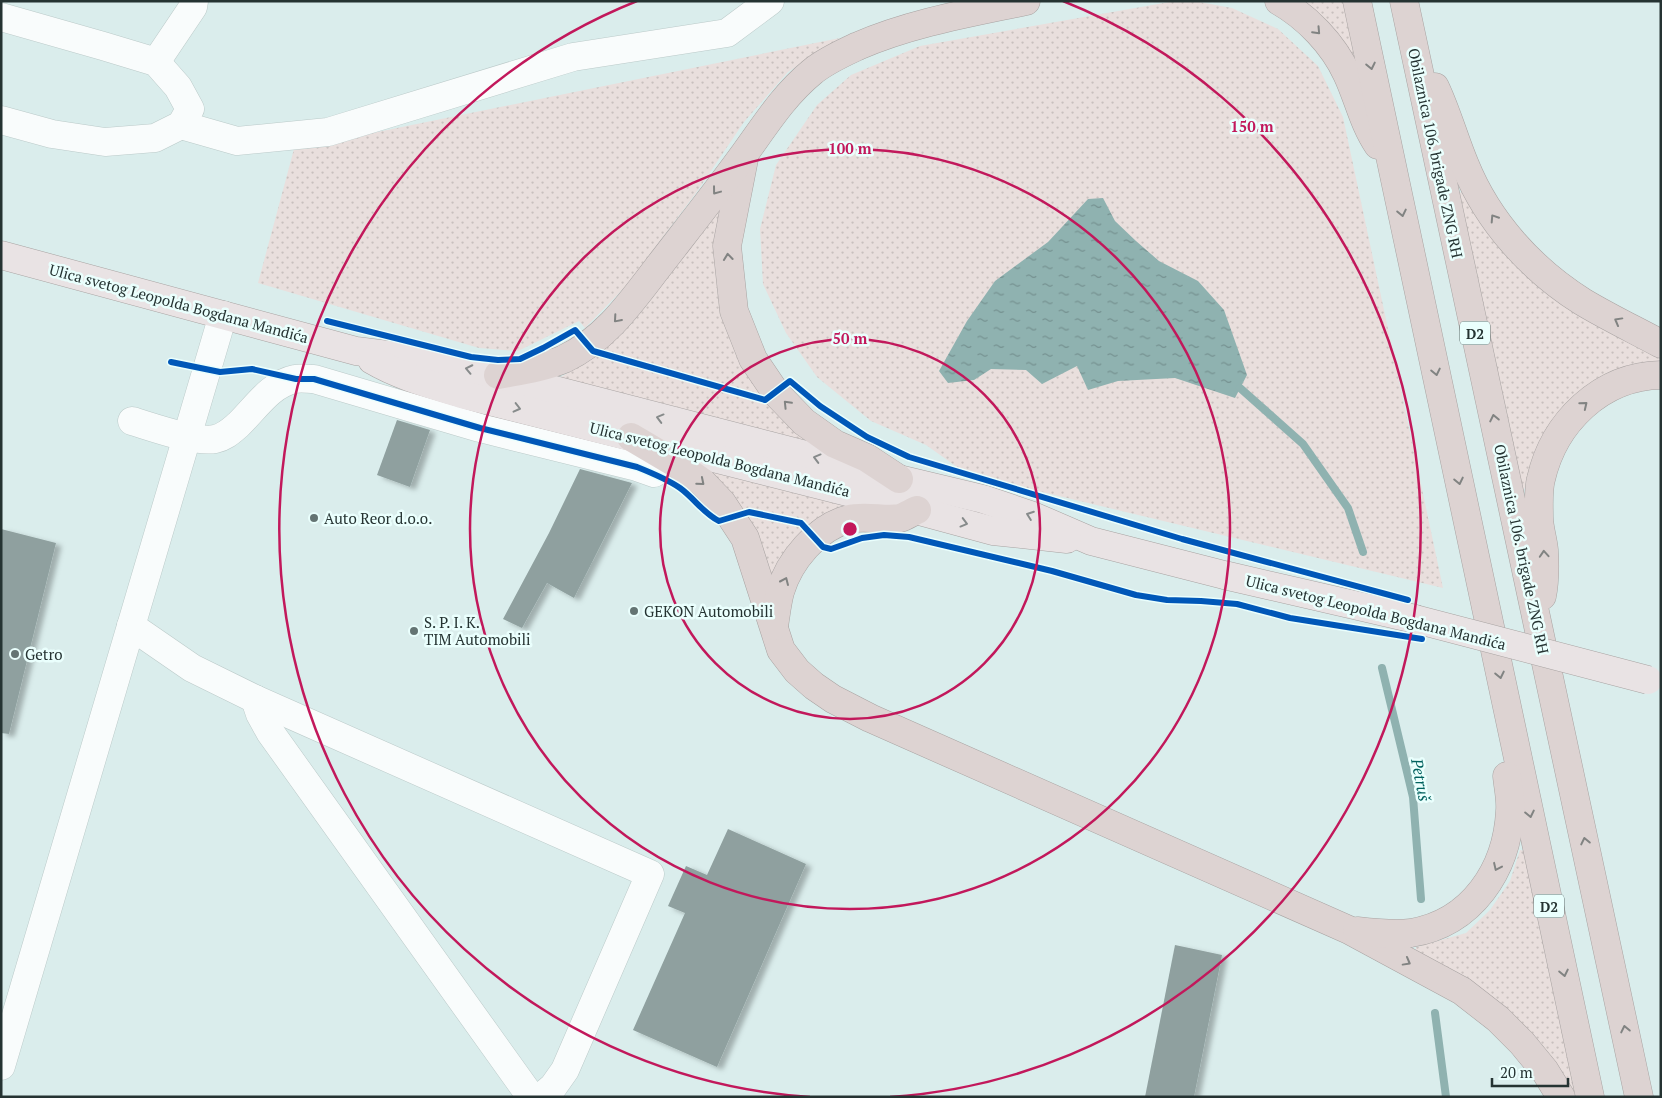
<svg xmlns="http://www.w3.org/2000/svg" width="1662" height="1098" font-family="'PT Serif',serif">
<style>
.grass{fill:url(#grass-dots)}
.water{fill:url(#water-ripples)}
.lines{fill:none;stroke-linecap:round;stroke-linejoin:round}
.stream{stroke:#8fb2b0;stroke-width:8}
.building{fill:#8fa09f;filter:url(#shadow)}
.minor-casing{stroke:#bbcac9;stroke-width:29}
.major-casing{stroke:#a8a3a2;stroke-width:29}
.highway-casing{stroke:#a8a3a2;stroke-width:29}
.minor{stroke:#f9fcfc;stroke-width:28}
.major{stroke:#e9e3e4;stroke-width:28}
.highway{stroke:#ddd3d2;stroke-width:28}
.major-bridge-casing{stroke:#a8a3a2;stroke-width:29;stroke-linecap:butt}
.major-bridge{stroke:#e9e3e4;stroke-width:28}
.cycleway-casing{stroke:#eafffd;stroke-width:9}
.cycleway{stroke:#0057b8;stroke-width:6}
.oneway{stroke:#818382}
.oneway2{stroke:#878b8b}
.ring{fill:none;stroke:#c2185b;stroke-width:2.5}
.poi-dot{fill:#647473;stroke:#eafffd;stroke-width:2}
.labels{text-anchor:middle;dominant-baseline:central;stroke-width:5;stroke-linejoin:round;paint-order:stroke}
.shield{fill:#eafffd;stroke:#60706f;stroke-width:1}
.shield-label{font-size:14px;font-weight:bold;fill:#253332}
.street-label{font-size:15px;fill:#253332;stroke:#eafffd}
.poi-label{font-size:15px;fill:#253332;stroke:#eafffd;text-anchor:start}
.water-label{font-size:16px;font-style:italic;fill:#01615e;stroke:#eafffd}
.centre{fill:#c2185b;stroke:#eafffd;stroke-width:2.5}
.ring-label{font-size:15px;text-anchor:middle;font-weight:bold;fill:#c2185b;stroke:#eafffd;stroke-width:5;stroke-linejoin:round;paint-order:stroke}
</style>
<defs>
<pattern id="grass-dots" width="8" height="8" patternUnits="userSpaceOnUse" patternTransform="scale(1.25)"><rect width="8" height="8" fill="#e9dfdd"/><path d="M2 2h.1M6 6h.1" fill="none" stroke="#c8c0be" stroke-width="1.8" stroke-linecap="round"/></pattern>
<pattern id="water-ripples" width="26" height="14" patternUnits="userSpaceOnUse" patternTransform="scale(1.25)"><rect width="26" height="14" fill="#8fb2b0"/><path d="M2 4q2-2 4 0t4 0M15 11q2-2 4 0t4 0" fill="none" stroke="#759190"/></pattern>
<filter id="shadow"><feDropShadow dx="5.5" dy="3" stdDeviation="2.5" flood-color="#0004"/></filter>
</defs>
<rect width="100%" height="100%" fill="#daedec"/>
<g class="grass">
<polygon points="1175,1 1194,1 1232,8 1278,29 1318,66 1343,117 1443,588 967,474 926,445 871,421 817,377 786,333 763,284 760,229 776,165 817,105 851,75 920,46"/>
<polygon points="1305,1 1344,1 1355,60 1327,22"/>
<polygon points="840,38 788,72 744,122 696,193 627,285 585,328 579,321 518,351 479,348 258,283 294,149"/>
<polygon points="1467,191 1485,227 1661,350 1661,363 1612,372 1527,482 1523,492 1458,193"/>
<polygon points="713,206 722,209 720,298 806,431 803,444 554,381 595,357 630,325 662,284"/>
<path d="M703,465L857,500C833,509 810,519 795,540C787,552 782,567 776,579L766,578Z"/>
<polygon points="1520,850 1526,851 1579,1097 1570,1097 1416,956 1416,947 1466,933 1490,910 1510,881"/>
</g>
<polygon class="water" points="1103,198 1115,221 1136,241 1159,261 1198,281 1224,310 1247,375 1235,398 1175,378 1118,381 1088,390 1077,366 1042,384 1026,370 991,369 974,380 948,383 939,371 967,321 995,281 1048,242 1088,199"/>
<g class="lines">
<g class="stream">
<polyline points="1240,388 1303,444 1348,508 1363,552"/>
<polyline points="1382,668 1413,797 1421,899"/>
<polyline points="1435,1013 1446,1097"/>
</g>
</g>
<g class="building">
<polygon points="397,420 430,430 410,487 377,475"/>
<polygon points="580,469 632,483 574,598 547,583 522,628 503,619 549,533"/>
<polygon points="1,529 56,543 9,734 1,733"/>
<polygon points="728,829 806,864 717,1067 633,1030 685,913 668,906 686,866 707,875"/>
<polygon points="1175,945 1222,955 1194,1097 1145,1097"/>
</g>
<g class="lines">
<g class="minor-casing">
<g id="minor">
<polyline points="1,17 103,46 156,62 178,87 190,109 181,125 155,138 105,142 52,134 1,120"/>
<polyline points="156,62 193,7 194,1"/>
<polyline points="181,125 237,141 328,132 573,57 727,33 770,1"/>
<path d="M132,421C152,427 196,443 215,439C225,437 231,431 238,425C255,409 270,384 295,379C301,378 308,379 314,379L480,428L637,467L654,473"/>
<polyline points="131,626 192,668 255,699 650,874 565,1070 553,1087 541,1097"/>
<polyline points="255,699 260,714 270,732 531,1097"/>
<polyline points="1,1066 223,315"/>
</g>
</g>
<g class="major-casing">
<g id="major">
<polyline points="1,255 356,351 427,360 477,370 899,479 983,499 1033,516 1091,541 1224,575 1415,619"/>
<path d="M372,360C401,377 433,385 465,395L875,499L993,531L1067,539"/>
</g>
</g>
<g class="highway-casing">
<g id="highway">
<path d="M1279,1C1307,17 1333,44 1347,74C1358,97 1363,123 1378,145"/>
<polyline points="1357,1 1590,1097"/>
<polyline points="1404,1 1639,1097"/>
<path d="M1435,87C1447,112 1454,139 1465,165C1488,222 1532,270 1583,302C1608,317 1635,330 1661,344"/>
<polyline points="744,159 727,246 734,311 753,359 776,393 804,422 835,444 867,458 899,479"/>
<path d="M498,375C519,371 543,368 564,359C604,340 629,305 655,271C685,232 716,193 745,153C766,124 784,95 812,72C825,61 843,53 858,46C911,23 969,13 1026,1"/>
<polyline points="631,437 675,463 702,482 722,503 745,538 781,650 797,671 814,686 833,699 870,718 1349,930 1462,991 1498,1019 1522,1043 1545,1071 1561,1097"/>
<path d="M1542,596C1545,581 1545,566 1544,550C1543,539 1539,528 1539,517C1539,505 1538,490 1541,479C1554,422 1601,376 1661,375"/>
<path d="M774,626C776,615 777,603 780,592C789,561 817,527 849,519C866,515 886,521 900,518C906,516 912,512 917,510"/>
<path d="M1357,931C1375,933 1393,935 1411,933C1472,923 1507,870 1510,811C1511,799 1508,787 1507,776"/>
</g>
</g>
<use href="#minor" class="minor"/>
<use href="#major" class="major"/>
<use href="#highway" class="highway"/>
<g class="major-bridge-casing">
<polyline id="major-bridge" points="1415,619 1648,680"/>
</g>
<use href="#major-bridge" class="major-bridge"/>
<g class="cycleway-casing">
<g id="cycleway">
<polyline points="327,321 471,357 498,360 520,359 543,348 575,330 593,351 765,400 790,381 820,406 867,437 909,457 1182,539 1408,600"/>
<path d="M171,362L220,372L252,369L296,379H314L480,428L637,467C652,473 667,479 680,488C694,498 704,514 719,521L749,512L801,523L823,547L831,549L862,538L884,535L909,537L1052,571L1136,595L1167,600L1201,601L1237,604L1290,618L1422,639"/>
</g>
</g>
<use href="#cycleway" class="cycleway"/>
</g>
<defs><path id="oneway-chevron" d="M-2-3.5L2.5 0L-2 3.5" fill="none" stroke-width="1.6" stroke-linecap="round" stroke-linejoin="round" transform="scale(1.25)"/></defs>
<g class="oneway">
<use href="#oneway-chevron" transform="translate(1317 31) rotate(47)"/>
<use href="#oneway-chevron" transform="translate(1371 66) rotate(78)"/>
<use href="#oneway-chevron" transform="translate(716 191) rotate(127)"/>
<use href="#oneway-chevron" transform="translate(1402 213) rotate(78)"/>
<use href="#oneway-chevron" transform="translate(1494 218) rotate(-123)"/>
<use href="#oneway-chevron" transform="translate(728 257) rotate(-96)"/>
<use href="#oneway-chevron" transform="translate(617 319) rotate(131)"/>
<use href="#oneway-chevron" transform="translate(1618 321) rotate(-151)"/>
<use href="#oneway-chevron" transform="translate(1436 372) rotate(78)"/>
<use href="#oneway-chevron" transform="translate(787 404) rotate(-134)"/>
<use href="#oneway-chevron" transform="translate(1584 405) rotate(-39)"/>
<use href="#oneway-chevron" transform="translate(1494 418) rotate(-102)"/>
<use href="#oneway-chevron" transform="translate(1459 481) rotate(78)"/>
<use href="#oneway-chevron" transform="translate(701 482) rotate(40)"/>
<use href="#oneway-chevron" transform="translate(1544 554) rotate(-94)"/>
<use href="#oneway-chevron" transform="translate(785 581) rotate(-66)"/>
<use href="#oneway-chevron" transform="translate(1500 675) rotate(78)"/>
<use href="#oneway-chevron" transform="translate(1530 814) rotate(78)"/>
<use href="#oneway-chevron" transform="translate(1585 841) rotate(-102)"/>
<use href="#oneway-chevron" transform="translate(1497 867) rotate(115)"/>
<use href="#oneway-chevron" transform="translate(1407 962) rotate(29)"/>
<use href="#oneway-chevron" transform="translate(1564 973) rotate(78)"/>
<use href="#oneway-chevron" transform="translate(1625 1029) rotate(-102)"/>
</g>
<g class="oneway2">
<use href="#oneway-chevron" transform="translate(469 369) rotate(-168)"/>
<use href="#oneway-chevron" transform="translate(517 408) rotate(14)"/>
<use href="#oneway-chevron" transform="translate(660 418) rotate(-165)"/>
<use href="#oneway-chevron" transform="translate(817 458) rotate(-165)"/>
<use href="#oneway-chevron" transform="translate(1030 515) rotate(-160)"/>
<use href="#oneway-chevron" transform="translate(964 523) rotate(15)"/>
</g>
<g class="ring">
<circle cx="850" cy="529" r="190"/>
<circle cx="850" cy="529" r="380"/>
<path d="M810 1097A569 569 0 0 1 637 1M1063 1A569 569 0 0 1 890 1097"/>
</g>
<g class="poi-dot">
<circle cx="314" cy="518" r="5"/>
<circle cx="634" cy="611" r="5"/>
<circle cx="414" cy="631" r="5"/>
<circle cx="15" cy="654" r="5"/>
</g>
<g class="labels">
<g class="shield">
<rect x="1460" y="321.5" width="30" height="23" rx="4"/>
<rect x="1534" y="894.5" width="30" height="23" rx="4"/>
</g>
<g class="shield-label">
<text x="1475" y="333">D2</text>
<text x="1549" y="906">D2</text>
</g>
<g class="street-label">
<text transform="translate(1436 153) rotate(78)">Obilaznica 106. brigade ZNG RH</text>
<text transform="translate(179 303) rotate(15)">Ulica svetog Leopolda Bogdana Mandića</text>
<text transform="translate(720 459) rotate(14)">Ulica svetog Leopolda Bogdana Mandića</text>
<text transform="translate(1522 549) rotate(78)">Obilaznica 106. brigade ZNG RH</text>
<text transform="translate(1376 612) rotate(14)">Ulica svetog Leopolda Bogdana Mandića</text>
</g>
<g class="poi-label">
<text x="324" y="518">Auto Reor d.o.o.</text>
<text x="644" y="611">GEKON Automobili</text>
<text x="424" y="622">S. P. I. K.<tspan x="424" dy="17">TIM Automobili</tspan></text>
<text x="25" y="654">Getro</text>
</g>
<g class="water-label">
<text transform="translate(1421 780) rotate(79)">Petruš</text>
</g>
</g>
<circle cx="850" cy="529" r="8" class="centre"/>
<g class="ring-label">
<text x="1252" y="132">150 m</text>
<text x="850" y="154">100 m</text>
<text x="850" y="344">50 m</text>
</g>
<rect width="1662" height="1098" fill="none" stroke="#253332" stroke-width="5"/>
<path d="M1492 1078v8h76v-8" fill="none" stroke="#253332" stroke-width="2.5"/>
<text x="1500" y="1078" font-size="15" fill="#253332" stroke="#eafffd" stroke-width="4" paint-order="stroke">20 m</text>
</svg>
